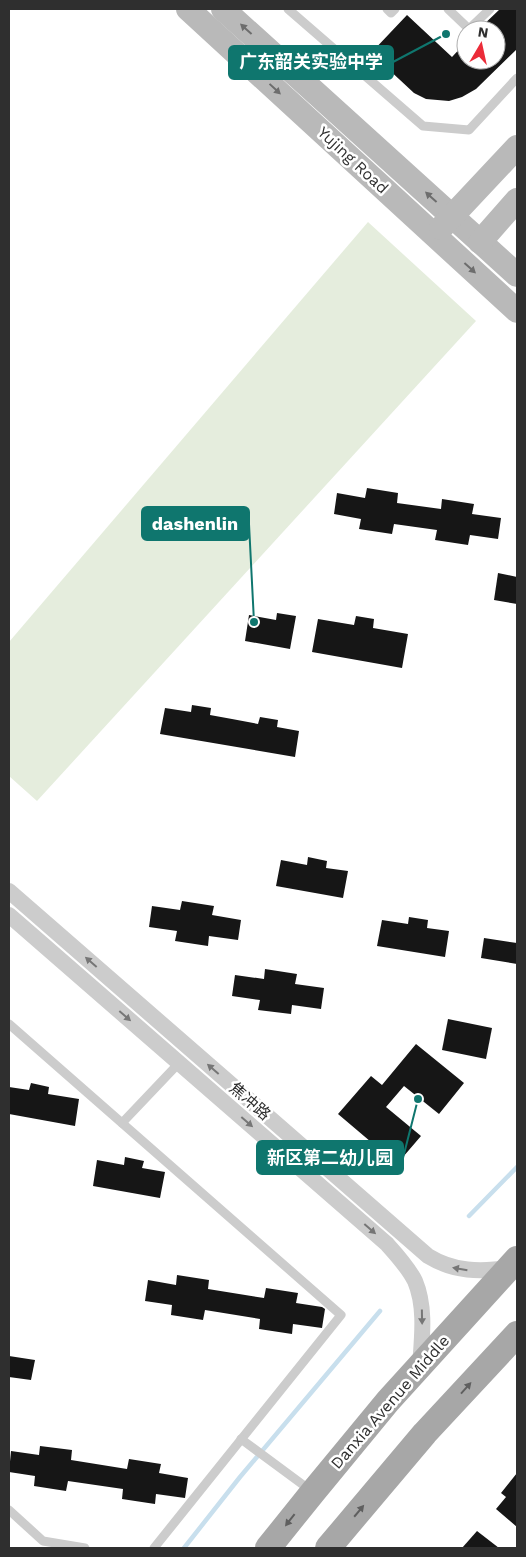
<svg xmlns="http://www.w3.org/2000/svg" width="526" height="1557" font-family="'Work Sans','Noto Sans SC',sans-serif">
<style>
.green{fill:#e5eddd}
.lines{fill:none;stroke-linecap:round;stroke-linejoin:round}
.stream{stroke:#c8dfed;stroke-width:4.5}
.building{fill:#161616}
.service{stroke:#ccc;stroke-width:9}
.minor{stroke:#ccc;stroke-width:16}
.secondary{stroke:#b9b9b9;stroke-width:24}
.primary{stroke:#a7a7a7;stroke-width:26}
.oneway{fill:#6d6d6d}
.oneway2{fill:#767676}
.oneway3{fill:#5f5f5f}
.labels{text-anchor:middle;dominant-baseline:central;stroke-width:5;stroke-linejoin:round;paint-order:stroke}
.street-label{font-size:16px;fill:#2f2f2f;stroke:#fff}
.leader{fill:none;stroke:#0f766e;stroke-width:2}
.callout-dot{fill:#0f766e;stroke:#fff;stroke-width:2}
.callout{fill:#0f766e;stroke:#0f766e;stroke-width:2}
.callout-label{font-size:18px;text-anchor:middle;font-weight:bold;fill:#fff}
</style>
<rect width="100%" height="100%" fill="#fff"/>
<polygon class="green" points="368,222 476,321 37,801 9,776 9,642"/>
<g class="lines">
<g class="stream">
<polyline points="469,1216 517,1167"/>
<polyline points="184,1548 240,1477 380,1311"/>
</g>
</g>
<g class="building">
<polygon points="500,9 517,9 517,49 476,89 462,97 449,101 426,99 414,93 371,53 407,15 452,57 466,42 466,60 496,60 496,30 478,30"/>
<polygon points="367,488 398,493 397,503 441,509 442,499 474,504 472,514 501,518 498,539 470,535 468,545 435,540 437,530 394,524 392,534 359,529 361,519 334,514 337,493 365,498"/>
<polygon points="498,573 517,577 517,604 494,600"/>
<polygon points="277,613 296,616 290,649 245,641 249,615 276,620"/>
<polygon points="356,616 374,619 373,628 408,634 402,668 312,652 318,619 354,625"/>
<polygon points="192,705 211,708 210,715 232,719 258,724 260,717 278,720 277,727 299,731 295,757 160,734 165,708 191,712"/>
<polygon points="308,857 327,861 326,868 348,871 343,898 276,886 281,860 307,865"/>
<polygon points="182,901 214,906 212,915 241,920 238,940 209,936 208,946 175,941 177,931 149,927 152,906 180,910"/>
<polygon points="409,917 428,920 427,928 449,931 445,957 377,946 382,920 408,924"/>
<polygon points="484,938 517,943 517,964 481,958"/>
<polygon points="265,969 297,974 295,984 324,988 321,1009 292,1005 291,1014 258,1010 260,1000 232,996 235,975 264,979"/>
<polygon points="448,1019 492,1028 486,1059 442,1050"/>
<polygon points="416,1044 464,1083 439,1114 404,1086 386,1107 421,1136 397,1164 338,1114 371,1076 382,1085"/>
<polygon points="31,1083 49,1087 48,1094 79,1099 75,1126 9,1114 9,1087 29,1090"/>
<polygon points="125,1157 144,1161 142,1168 165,1172 160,1198 93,1186 97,1160 124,1165"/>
<polygon points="177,1275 209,1280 208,1289 264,1298 266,1288 298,1293 296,1303 322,1307 325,1309 322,1328 293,1324 292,1334 259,1329 260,1319 205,1310 203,1320 171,1315 172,1305 145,1301 148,1280 176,1285"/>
<polygon points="9,1356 35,1360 31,1380 9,1377"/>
<polygon points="40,1446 72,1450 71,1460 127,1469 129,1459 161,1464 159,1473 188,1478 185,1498 156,1494 155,1504 122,1499 123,1489 68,1481 66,1491 34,1486 35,1476 9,1472 11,1451 39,1455"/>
<polygon points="517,1473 517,1527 496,1509 506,1497 501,1493"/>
<polygon points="477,1531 499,1548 462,1548"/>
</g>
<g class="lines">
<g class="service">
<polyline points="288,9 423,126 469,130 517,78"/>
<polyline points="387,9 391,13 395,9"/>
<polyline points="448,9 469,29 490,9"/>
<polyline points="9,1024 341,1315 154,1548"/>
<polyline points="122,1123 179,1063"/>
<polyline points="241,1439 310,1490"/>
<polyline points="9,1510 43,1541 85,1548"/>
</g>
<g class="minor">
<path d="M9,891L428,1256C454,1272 480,1272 509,1268"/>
<path d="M9,915L387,1244C397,1255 408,1267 415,1281C426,1307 422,1338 420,1366"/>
</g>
<g class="secondary">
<polyline points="188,9 517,311"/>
<polyline points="223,9 517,275"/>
<polyline points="441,228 517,147"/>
<polyline points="480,242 517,200"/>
</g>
<g class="primary">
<polyline points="268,1548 313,1492 388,1401 517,1259"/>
<polyline points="328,1548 425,1433 517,1334"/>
</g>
</g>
<defs><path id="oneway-solid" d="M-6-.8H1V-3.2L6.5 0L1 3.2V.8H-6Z" transform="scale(1.25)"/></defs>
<g class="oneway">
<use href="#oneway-solid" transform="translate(246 29) rotate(-138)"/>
<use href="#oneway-solid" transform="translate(275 89) rotate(43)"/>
<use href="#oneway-solid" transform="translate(431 197) rotate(-138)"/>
<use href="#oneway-solid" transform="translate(470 268) rotate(42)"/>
</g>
<g class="oneway2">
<use href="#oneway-solid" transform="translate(91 962) rotate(-139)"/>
<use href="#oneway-solid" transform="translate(125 1016) rotate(41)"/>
<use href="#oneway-solid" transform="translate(213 1069) rotate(-139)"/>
<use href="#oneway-solid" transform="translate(247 1122) rotate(41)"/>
<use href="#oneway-solid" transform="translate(370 1229) rotate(41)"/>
<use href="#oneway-solid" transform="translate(460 1269) rotate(-170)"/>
<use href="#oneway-solid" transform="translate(422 1317) rotate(89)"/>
</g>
<g class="oneway3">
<use href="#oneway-solid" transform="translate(466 1388) rotate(-48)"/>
<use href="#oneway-solid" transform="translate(359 1511) rotate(-50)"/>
<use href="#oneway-solid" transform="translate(290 1520) rotate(128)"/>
</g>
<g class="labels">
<g class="street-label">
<text transform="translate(353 160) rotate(43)">Yujing Road</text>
<text transform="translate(250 1101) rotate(41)">焦冲路</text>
<text transform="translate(390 1402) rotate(-49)">Danxia Avenue Middle</text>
</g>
</g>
<path class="leader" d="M446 34L393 62M254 622L249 524M418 1099L403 1158"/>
<g class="callout-dot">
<circle cx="446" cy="34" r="5"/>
<circle cx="254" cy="622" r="5"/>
<circle cx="418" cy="1099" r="5"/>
</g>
<g class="callout">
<rect x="229" y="46" width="164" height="33" rx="5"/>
<rect x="142" y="507" width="107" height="33" rx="5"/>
<rect x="257" y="1141" width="146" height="33" rx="5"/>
</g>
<g class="callout-label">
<text x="311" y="68">广东韶关实验中学</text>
<text x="195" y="530">dashenlin</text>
<text x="330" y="1164">新区第二幼儿园</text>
</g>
<rect width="526" height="1557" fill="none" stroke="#2f2f2f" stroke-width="20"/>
<g transform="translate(481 45) rotate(9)"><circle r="24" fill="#ffffff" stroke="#acacac"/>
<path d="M0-4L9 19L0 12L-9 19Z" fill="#eb2c39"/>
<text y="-8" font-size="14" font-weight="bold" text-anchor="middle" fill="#2f2f2f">N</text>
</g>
</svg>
